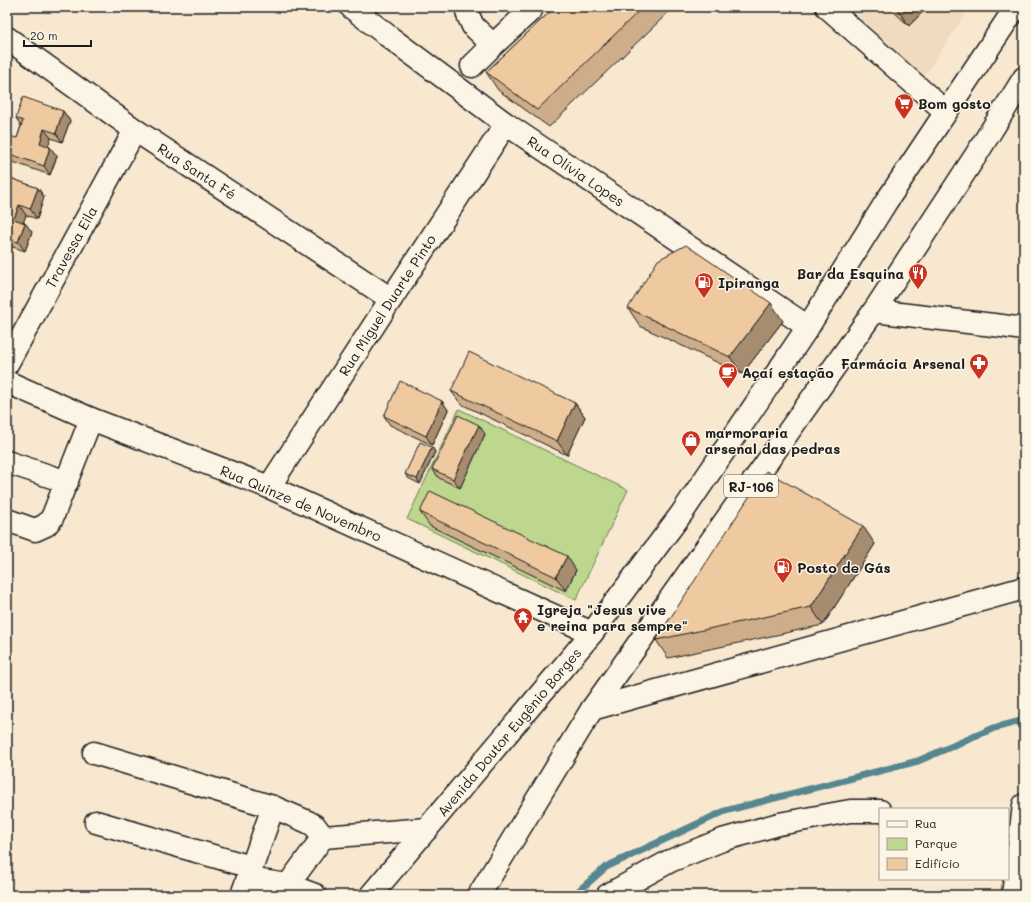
<svg xmlns="http://www.w3.org/2000/svg" width="1031" height="902" font-family="Mali,sans-serif">
<style>
.built{fill:#f1dbbf}
.green{fill:#bdd78e;stroke:#6c7a55}
.lines{fill:none;stroke-linecap:round;stroke-linejoin:round}
.stream{stroke:#57868f;stroke-width:7}
.minor-casing{stroke:#1c1c1c;stroke-width:25}
.highway-casing{stroke:#1c1c1c;stroke-width:25}
.minor{stroke:#fcf5e5;stroke-width:22}
.highway{stroke:#fcf5e5;stroke-width:22}
.wall{fill:#ceae8a;stroke:#1c1c1c}
.shaded-wall{fill:#a78d70;stroke:#1c1c1c}
.building{fill:#efcaa0;stroke:#1c1c1c}
.labels{text-anchor:middle;dominant-baseline:central;stroke-width:3;stroke-linejoin:round;paint-order:stroke}
.shield{fill:#fcf5e5;stroke:#5f5d58;stroke-width:1}
.shield-label{font-size:13px;font-weight:bold;fill:#1c1c1c}
.poi-label{font-size:14px;font-weight:bold;fill:#1c1c1c;stroke:#fcf5e5;text-anchor:start}
.street-label{font-size:14px;fill:#1c1c1c;stroke:#fcf5e5}
</style>
<rect width="100%" height="100%" fill="#f8e8d0"/>
<filter id="ink" filterUnits="userSpaceOnUse"><feTurbulence type="fractalNoise" baseFrequency=".025" numOctaves="2"/><feDisplacementMap in="SourceGraphic" scale="8" xChannelSelector="R" yChannelSelector="G"/><feConvolveMatrix kernelMatrix="1 2 1 2 8 2 1 2 1" color-interpolation-filters="sRGB"/></filter>
<g filter="url(#ink)">
<polygon class="built" points="848,7 970,7 924,76"/>
<polygon class="green" points="459,409 628,490 576,600 407,519"/>
<g class="lines">
<polyline class="stream" points="574,895 606,867 725,811 918,761 994,728 1024,720"/>
<g class="minor-casing">
<g id="minor">
<polyline points="351,7 388,36 506,124 808,327"/>
<polyline points="466,7 468,15 473,26 493,45 531,10"/>
<polyline points="827,7 946,112"/>
<polyline points="7,38 135,130 391,299"/>
<polyline points="472,66 493,45"/>
<polyline points="874,311 1002,326 1024,329"/>
<polyline points="7,364 135,130"/>
<polyline points="7,382 91,419 269,487 592,633"/>
<polyline points="7,462 67,482"/>
<polyline points="269,487 391,299 506,124"/>
<polyline points="7,520 35,530 46,525 52,518 91,419"/>
<polyline points="592,709 1024,588"/>
<polyline points="94,753 273,807 308,822 315,826 323,837 288,885 282,895"/>
<polyline points="96,822 251,867"/>
<polyline points="323,837 427,829"/>
<polyline points="248,879 288,885 315,895"/>
<polyline points="242,895 273,807"/>
<polyline points="608,895 670,861 722,840 779,824 850,811 880,811"/>
<polyline points="1013,895 1024,805"/>
</g>
</g>
<g class="highway-casing">
<g id="highway">
<polyline points="371,895 592,633 682,513 808,327 886,202 1016,7"/>
<polyline points="479,895 592,709 874,311 976,155 1024,78"/>
</g>
</g>
<use href="#minor" class="minor"/>
<use href="#highway" class="highway"/>
</g>
<g class="wall">
<polygon points="555,7 674,7 549,127 498,90 486,72"/>
<polygon points="889,7 927,7 909,26"/>
<polygon points="63,111 70,121 62,142 51,138 48,146 57,156 50,175 10,161 7,157 7,141 17,138 21,126 16,118"/>
<polygon points="7,177 38,188 44,197 37,219 26,215 23,222 25,223 32,232 25,251 7,245"/>
<polygon points="628,308 783,321 742,374 640,326"/>
<polygon points="451,391 575,403 585,417 567,455 461,404"/>
<polygon points="442,401 448,410 432,445 390,425 384,416"/>
<polygon points="485,434 460,488 439,478 432,469"/>
<polygon points="432,447 435,452 420,484 408,478 405,474"/>
<polygon points="420,512 576,570 566,591 430,526"/>
<polygon points="875,544 823,625 668,658 656,640"/>
</g>
<g class="shaded-wall">
<polygon points="898,7 927,7 909,26 897,9"/>
<polygon points="63,111 70,121 62,142 56,133"/>
<polygon points="44,129 51,138 46,152 40,143"/>
<polygon points="50,147 57,156 50,175 44,166"/>
<polygon points="38,188 44,197 37,219 30,209"/>
<polygon points="19,205 26,215 21,229 14,219"/>
<polygon points="25,223 32,232 25,251 18,242"/>
<polygon points="7,270 10,275 7,280"/>
<polygon points="771,303 783,321 742,374 730,357"/>
<polygon points="442,401 448,410 432,445 426,436"/>
<polygon points="575,403 585,417 567,455 557,441"/>
<polygon points="479,425 485,434 460,488 453,479"/>
<polygon points="432,447 435,452 420,484 417,479"/>
<polygon points="863,526 875,544 823,625 811,607"/>
<polygon points="567,556 576,570 566,591 556,577"/>
</g>
<g class="building">
<polygon points="555,7 643,7 537,110 486,72"/>
<polygon points="23,97 63,111 56,133 44,129 40,143 50,147 44,166 7,153 7,141 9,136 17,138 23,121 16,118"/>
<polygon points="7,177 38,188 30,209 19,205 14,219 25,223 18,242 7,238"/>
<polygon points="686,245 771,303 730,357 628,308 658,260"/>
<polygon points="469,352 575,403 557,441 451,391"/>
<polygon points="400,381 442,401 426,436 384,416"/>
<polygon points="458,415 479,425 453,479 432,469"/>
<polygon points="420,442 432,447 417,479 405,474"/>
<polygon points="766,471 863,526 811,607 656,640"/>
<polygon points="430,491 567,556 556,577 420,512"/>
</g>
</g>
<defs>
<g id="supermarket-pin" transform="scale(1)"><path d="M0 17L-7.5 6A9.5 9.5 0 1 1 7.5 6Z" fill="#c8321e" stroke="#fcf5e5"/><path d="M-6-5.5h2.5l.6 2H6L4.5 2H-2.5L-4.4-4H-6ZM-1.5 3.2a1.3 1.3 0 1 0 .1 0ZM3 3.2a1.3 1.3 0 1 0 .1 0Z" fill="#fff"/></g>
<g id="restaurant-pin" transform="scale(1)"><path d="M0 17L-7.5 6A9.5 9.5 0 1 1 7.5 6Z" fill="#c8321e" stroke="#fcf5e5"/><path d="M-5-6h1v4h1v-4h1v4h1v-4h1v5L-1.5 .5V6h-2V.5L-5-1ZM5-6V6H3V1.5H1.5Q1.5-4 5-6Z" fill="#fff"/></g>
<g id="fuel-pin" transform="scale(1)"><path d="M0 17L-7.5 6A9.5 9.5 0 1 1 7.5 6Z" fill="#c8321e" stroke="#fcf5e5"/><path d="M-5.5-6h7V0h2V4h1.3V-2.5L3-4.5l.8-.8L6-3V5H2.5V1h-1V6h-7ZM-4.2-4.7v3.2H.2V-4.7Z" fill="#fff"/></g>
<g id="pharmacy-pin" transform="scale(1)"><path d="M0 17L-7.5 6A9.5 9.5 0 1 1 7.5 6Z" fill="#c8321e" stroke="#fcf5e5"/><path d="M-2-6h4v4h4v4h-4v4h-4v-4h-4v-4h4Z" fill="#fff"/></g>
<g id="cafe-pin" transform="scale(1)"><path d="M0 17L-7.5 6A9.5 9.5 0 1 1 7.5 6Z" fill="#c8321e" stroke="#fcf5e5"/><path d="M-5.5-4.5H6V0H3Q3 3.5 0 3.5H-2.5Q-5.5 3.5-5.5 0ZM3-3.2v2h1.7v-2ZM-6 4.5H4V6H-6Z" fill="#fff"/></g>
<g id="shop-pin" transform="scale(1)"><path d="M0 17L-7.5 6A9.5 9.5 0 1 1 7.5 6Z" fill="#c8321e" stroke="#fcf5e5"/><path d="M-5-2.5h2.3a2.7 3.5 0 0 1 5.4 0H5L5.5 6h-11ZM-1.5-2.5h3a1.5 2.3 0 0 0-3 0Z" fill="#fff"/></g>
<g id="temple-pin" transform="scale(1)"><path d="M0 17L-7.5 6A9.5 9.5 0 1 1 7.5 6Z" fill="#c8321e" stroke="#fcf5e5"/><path d="M0-6L5-2H3V0L6.5 2.5H4V6H1.5V3h-3V6H-4V2.5H-6.5L-3 0V-2H-5Z" fill="#fff"/></g>
</defs>
<g fill-rule="evenodd">
<use href="#supermarket-pin" x="904" y="103"/>
<use href="#restaurant-pin" x="918" y="273"/>
<use href="#fuel-pin" x="704" y="282"/>
<use href="#pharmacy-pin" x="979" y="363"/>
<use href="#cafe-pin" x="728" y="372"/>
<use href="#shop-pin" x="691" y="440"/>
<use href="#fuel-pin" x="783" y="567"/>
<use href="#temple-pin" x="523" y="617"/>
</g>
<g class="labels">
<rect class="shield" x="724" y="475" width="54" height="22" rx="3"/>
<g class="shield-label">
<text x="751" y="486">RJ-106</text>
</g>
<g class="poi-label">
<text x="918" y="103">Bom gosto</text>
<text x="904" y="273" text-anchor="end">Bar da Esquina</text>
<text x="718" y="282">Ipiranga</text>
<text x="965" y="363" text-anchor="end">Farmácia Arsenal</text>
<text x="742" y="372">Açaí estação</text>
<text x="705" y="432">marmoraria<tspan x="705" dy="16">arsenal das pedras</tspan></text>
<text x="797" y="567">Posto de Gás</text>
<text x="537" y="609">Igreja "Jesus vive<tspan x="537" dy="16">e reina para sempre"</tspan></text>
</g>
<g class="street-label">
<text transform="translate(197 171) rotate(33)">Rua Santa Fé</text>
<text transform="translate(576 171) rotate(34)">Rua Olívia Lopes</text>
<text transform="translate(71 247) rotate(-61)">Travessa Eila</text>
<text transform="translate(387 305) rotate(-57)">Rua Miguel Duarte Pinto</text>
<text transform="translate(301 503) rotate(23)">Rua Quinze de Novembro</text>
<text transform="translate(509 732) rotate(-50)">Avenida Doutor Eugênio Borges</text>
</g>
</g>
<rect width="1031" height="902" fill="none" stroke="#fcf5e5" stroke-width="24"/>
<rect x="12" y="12" width="1007" height="878" fill="none" stroke="#1c1c1c" stroke-width="1.5" filter="url(#ink)"/>
<rect x="879" y="808" width="130" height="72" fill="#fcf5e5" stroke="#a29e95"/>
<rect x="887" y="821" width="20" height="6" fill="#fcf5e5" stroke="#a29e95"/>
<text x="915" y="828" font-size="12" fill="#1c1c1c">Rua</text>
<rect x="887" y="838" width="20" height="12" fill="#bdd78e" stroke="#a29e95"/>
<text x="915" y="848" font-size="12" fill="#1c1c1c">Parque</text>
<rect x="887" y="858" width="20" height="12" fill="#efcaa0" stroke="#a29e95"/>
<text x="915" y="868" font-size="12" fill="#1c1c1c">Edifício</text>
<path d="M24 40v6h67v-6" fill="none" stroke="#1c1c1c" stroke-width="2"/>
<text x="30" y="40" font-size="12" fill="#1c1c1c" stroke="#fcf5e5" stroke-width="3" paint-order="stroke">20 m</text>
</svg>
